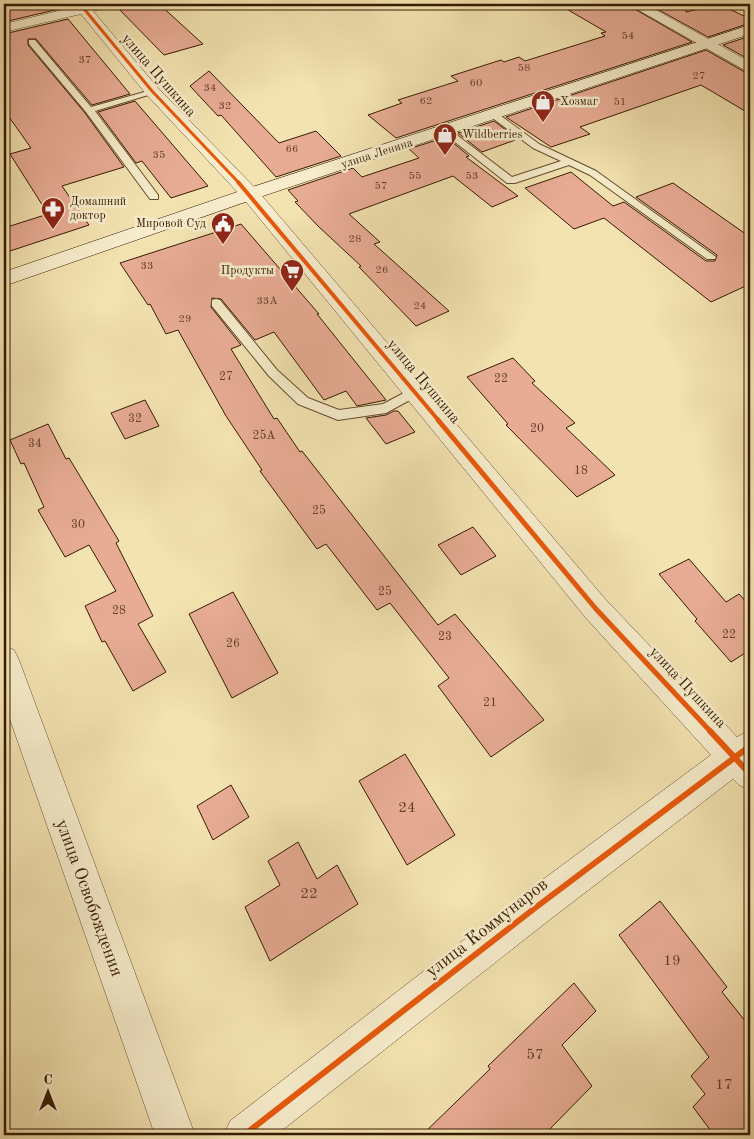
<svg xmlns="http://www.w3.org/2000/svg" width="754" height="1139" font-family="'Old Standard TT',serif">
<style>
.building{fill:#e8ac95;stroke:#361a00}
.lines{fill:none;stroke-linecap:round;stroke-linejoin:round}
.lane-casing{stroke:#654c2c;stroke-width:2}
.street-casing{stroke:#654c2c;stroke-width:1}
.secondary-casing{stroke:#361a00;stroke-width:1}
.lane{fill:#f7edcc;fill-rule:evenodd}
.street{fill:#f7edcc;fill-rule:evenodd}
.secondary{fill:#f7edcc;fill-rule:evenodd}
.cycleway-far3-casing{stroke:#f7edcc;stroke-width:5}
.cycleway-far2-casing{stroke:#f7edcc;stroke-width:6}
.cycleway-far1-casing{stroke:#f7edcc;stroke-width:8}
.cycleway-casing{stroke:#f7edcc;stroke-width:9}
.cycleway-far3{stroke:#e8590c;stroke-width:3}
.cycleway-far2{stroke:#e8590c;stroke-width:4}
.cycleway-far1{stroke:#e8590c;stroke-width:5}
.cycleway{stroke:#e8590c;stroke-width:6}
.labels{text-anchor:middle;dominant-baseline:central;stroke-width:5;stroke-linejoin:round;paint-order:stroke}
.far-number-label{font-size:11px;fill:#623e25}
.far-poi-label{font-size:12px;fill:#361a00;stroke:#f7edcc;text-anchor:start}
.far-street-label{font-size:12px;fill:#361a00;stroke:#f7edcc}
.number-label{font-size:12px;fill:#623e25}
.street-label{font-size:15px;fill:#361a00;stroke:#f7edcc}
.near-number-label{font-size:15px;fill:#623e25}
.near-street-label{font-size:18px;fill:#361a00;stroke:#f7edcc}
</style>
<rect width="100%" height="100%" fill="#f3e3b1"/>
<filter id="stains"><feTurbulence type="fractalNoise" baseFrequency=".004" numOctaves="4"/><feColorMatrix values="0 0 0 0 .2 0 0 0 0 .09 0 0 0 0 .02 0 0 0 .5 -.17"/></filter>
<radialGradient id="worn" r=".72"><stop offset=".6" stop-color="#630" stop-opacity="0"/><stop offset="1" stop-color="#630" stop-opacity=".3"/></radialGradient>
<g class="building">
<polygon points="4,4 55,4 59,9 4,22"/>
<polygon points="114,4 159,4 203,44 164,55"/>
<polygon points="558,4 626,4 692,42 396,138 368,115 402,103 398,100 458,81 451,76 501,60 504,62 519,57 525,61 605,36 601,33 606,32"/>
<polygon points="648,4 685,4 686,12 719,4 750,19 750,23 708,37"/>
<polygon points="68,19 130,94 92,105 36,39 28,39 28,45 85,113 124,167 62,186 89,225 4,253 4,228 48,214 10,154 31,148 4,110 4,34"/>
<polygon points="750,36 750,60 723,45"/>
<polygon points="706,50 750,75 750,114 701,85 580,127 590,134 551,147 506,117"/>
<polygon points="209,71 279,143 316,131 341,156 276,177 221,115 218,116 190,86"/>
<polygon points="135,101 208,186 171,198 142,161 136,163 98,112"/>
<polygon points="494,121 518,139 482,152 458,133"/>
<polygon points="446,137 469,156 466,157 518,196 492,207 453,176 349,214 380,242 374,244 449,311 416,326 359,267 361,266 319,227 295,202 298,201 288,190 353,168 362,177 419,158 409,149"/>
<polygon points="571,172 613,206 624,202 706,261 715,261 717,255 636,197 673,183 750,237 750,284 711,302 604,218 574,229 525,188"/>
<polygon points="241,224 319,314 317,314 386,400 357,406 346,391 324,400 274,332 255,340 221,299 212,298 211,307 241,345 231,349 274,419 277,418 300,452 302,451 438,625 455,614 544,720 491,757 438,686 449,678 390,603 377,610 326,544 317,549 260,471 262,470 226,416 178,330 166,334 150,304 148,305 120,263"/>
<polygon points="513,358 535,381 532,383 575,423 566,428 615,475 577,497 506,425 508,424 467,377"/>
<polygon points="145,400 159,426 125,439 111,413"/>
<polygon points="394,411 398,411 415,432 386,444 366,418 386,415"/>
<polygon points="48,424 66,459 69,458 119,541 116,543 153,616 138,624 166,672 133,691 105,641 102,642 85,606 116,591 89,545 65,557 38,510 44,507 24,463 21,464 10,440"/>
<polygon points="473,527 496,556 461,575 438,545"/>
<polygon points="689,559 726,602 739,594 750,606 750,650 731,662 695,621 697,619 659,574"/>
<polygon points="233,592 278,673 232,698 189,614"/>
<polygon points="405,754 455,835 407,865 359,781"/>
<polygon points="231,785 249,817 213,840 197,806"/>
<polygon points="298,842 317,879 337,865 358,904 270,961 245,907 280,885 268,861"/>
<polygon points="660,901 727,987 722,992 750,1027 750,1135 714,1135 693,1107 705,1094 691,1076 709,1057 619,935"/>
<polygon points="574,983 596,1011 562,1045 592,1086 544,1135 422,1135 490,1069 488,1066"/>
</g>
<g class="lines">
<g class="lane-casing">
<g id="lane">
<polygon points="29,40 35,40 91,107 155,89 155,93 95,111 158,195 158,199 150,199 86,112 29,44"/>
<polygon points="491,113 497,113 539,144 596,171 716,257 715,259 707,259 590,175 569,165 515,183 507,183 441,131 449,129 512,177 561,161 533,148 491,117"/>
<polygon points="216,299 220,300 277,370 308,398 339,410 383,404 415,387 421,392 419,395 386,413 338,420 298,404 269,376 212,306 212,300"/>
</g>
</g>
<g class="street-casing">
<g id="street">
<polygon points="73,4 106,4 105,8 93,11 158,88 257,190 606,600 737,737 750,730 750,790 739,785 733,779 548,921 276,1135 224,1135 230,1121 522,895 711,755 586,618 243,198 146,94 81,14 4,32 4,24 75,7"/>
<polygon points="628,4 645,4 750,62 750,73"/>
<polygon points="4,646 14,650 19,660 195,1135 155,1135 4,702"/>
</g>
</g>
<g class="secondary-casing">
<polygon id="secondary" points="750,25 750,34 257,198 4,286 4,272 243,190"/>
</g>
<use href="#lane" class="lane"/>
<use href="#street" class="street"/>
<use href="#secondary" class="secondary"/>
<g class="cycleway-far3-casing">
<polyline id="cycleway-far3" points="80,4 152,91 239,183"/>
</g>
<g class="cycleway-far2-casing">
<polyline id="cycleway-far2" points="238,182 439,421"/>
</g>
<g class="cycleway-far1-casing">
<polyline id="cycleway-far1" points="438,420 596,609 711,732"/>
</g>
<g class="cycleway-casing">
<g id="cycleway">
<polyline points="710,731 750,774"/>
<polyline points="244,1135 535,908 750,746"/>
</g>
</g>
<use href="#cycleway-far3" class="cycleway-far3"/>
<use href="#cycleway-far2" class="cycleway-far2"/>
<use href="#cycleway-far1" class="cycleway-far1"/>
<use href="#cycleway" class="cycleway"/>
</g>
<defs>
<g id="shop-pin" transform="scale(1.25)"><path d="M0 17L-7.5 6A9.5 9.5 0 1 1 7.5 6Z" fill="#8f2418" stroke="#f7edcc"/><path d="M-5-2.5h2.3a2.7 3.5 0 0 1 5.4 0H5L5.5 6h-11ZM-1.5-2.5h3a1.5 2.3 0 0 0-3 0Z" fill="#fff"/></g>
<g id="pharmacy-pin" transform="scale(1.25)"><path d="M0 17L-7.5 6A9.5 9.5 0 1 1 7.5 6Z" fill="#8f2418" stroke="#f7edcc"/><path d="M-2-6h4v4h4v4h-4v4h-4v-4h-4v-4h4Z" fill="#fff"/></g>
<g id="civic-pin" transform="scale(1.25)"><path d="M0 17L-7.5 6A9.5 9.5 0 1 1 7.5 6Z" fill="#8f2418" stroke="#f7edcc"/><path d="M-.6-6.5H3V-4.5H.6V-3L4-1V1h2V6H-6V1h2V-1L-.6-3ZM-1.2 2.5V6h2.4V2.5Z" fill="#fff"/></g>
<g id="supermarket-pin" transform="scale(1.25)"><path d="M0 17L-7.5 6A9.5 9.5 0 1 1 7.5 6Z" fill="#8f2418" stroke="#f7edcc"/><path d="M-6-5.5h2.5l.6 2H6L4.5 2H-2.5L-4.4-4H-6ZM-1.5 3.2a1.3 1.3 0 1 0 .1 0ZM3 3.2a1.3 1.3 0 1 0 .1 0Z" fill="#fff"/></g>
</defs>
<g fill-rule="evenodd">
<use href="#shop-pin" x="543" y="102"/>
<use href="#shop-pin" x="445" y="135"/>
<use href="#pharmacy-pin" x="53" y="209"/>
<use href="#civic-pin" x="223" y="224"/>
<use href="#supermarket-pin" x="292" y="271"/>
</g>
<g class="labels">
<g class="far-number-label">
<text x="628" y="36">54</text>
<text x="85" y="60">37</text>
<text x="524" y="68">58</text>
<text x="699" y="76">27</text>
<text x="476" y="83">60</text>
<text x="210" y="88">34</text>
<text x="426" y="101">62</text>
<text x="620" y="102">51</text>
<text x="225" y="106">32</text>
<text x="292" y="149">66</text>
<text x="159" y="155">35</text>
<text x="415" y="176">55</text>
<text x="472" y="176">53</text>
<text x="381" y="186">57</text>
<text x="355" y="239">28</text>
<text x="147" y="266">33</text>
<text x="382" y="270">26</text>
<text x="267" y="301">33А</text>
<text x="420" y="306">24</text>
<text x="185" y="319">29</text>
</g>
<g class="far-poi-label">
<text x="560" y="102">Хозмаг</text>
<text x="462" y="135">Wildberries</text>
<text x="70" y="202">Домашний<tspan x="70" dy="14">доктор</tspan></text>
<text x="206" y="224" text-anchor="end">Мировой Суд</text>
<text x="274" y="271" text-anchor="end">Продукты</text>
</g>
<g class="far-street-label">
<text transform="translate(377 154) rotate(-18)">улица Ленина</text>
</g>
<g class="number-label">
<text x="226" y="377">27</text>
<text x="501" y="379">22</text>
<text x="135" y="419">32</text>
<text x="537" y="429">20</text>
<text x="264" y="436">25А</text>
<text x="35" y="444">34</text>
<text x="581" y="471">18</text>
<text x="319" y="511">25</text>
<text x="78" y="525">30</text>
<text x="385" y="592">25</text>
<text x="119" y="611">28</text>
<text x="729" y="635">22</text>
<text x="445" y="637">23</text>
<text x="233" y="644">26</text>
<text x="490" y="703">21</text>
</g>
<g class="street-label">
<text transform="translate(158 76) rotate(49)">улица Пушкина</text>
<text transform="translate(423 382) rotate(50)">улица Пушкина</text>
<text transform="translate(687 688) rotate(47)">улица Пушкина</text>
</g>
<g class="near-number-label">
<text x="407" y="808">24</text>
<text x="309" y="894">22</text>
<text x="672" y="961">19</text>
<text x="535" y="1055">57</text>
<text x="724" y="1085">17</text>
</g>
<g class="near-street-label">
<text transform="translate(89 898) rotate(70)">улица Освобождения</text>
<text transform="translate(487 928) rotate(-38)">улица Коммунаров</text>
</g>
</g>
<rect width="754" height="1139" fill="none" stroke="#f3e3b1" stroke-width="20"/>
<rect x="5" y="5" width="744" height="1129" fill="none" stroke="#361a00" stroke-width="2.5"/>
<rect x="10" y="10" width="734" height="1119" fill="none" stroke="#361a00"/>
<g transform="translate(48 1092)" stroke="#f7edcc" stroke-width="4" paint-order="stroke">
<path d="M0-4L9 19L0 12L-9 19Z" fill="#361a00"/>
<text y="-8" font-size="14" font-weight="bold" text-anchor="middle" fill="#361a00">С</text>
</g>
<rect width="100%" height="100%" filter="url(#stains)"/>
<rect width="100%" height="100%" fill="url(#worn)"/>
</svg>
